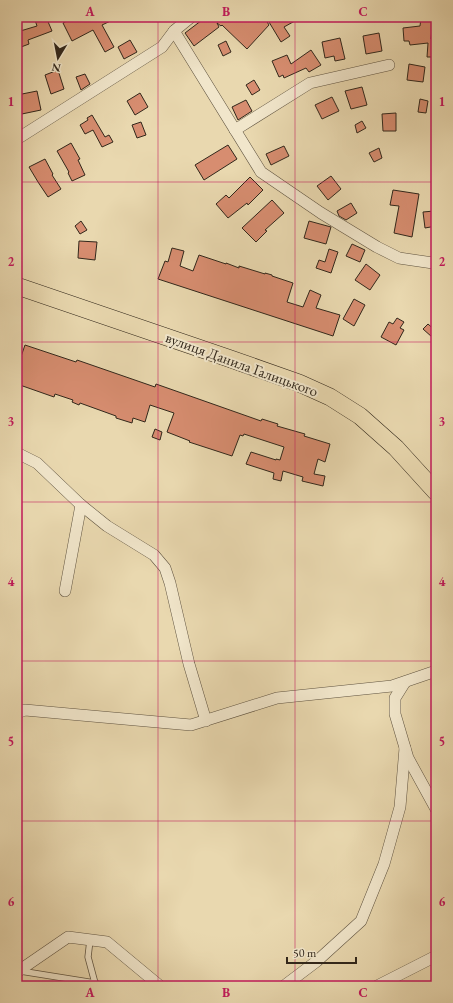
<svg xmlns="http://www.w3.org/2000/svg" width="453" height="1003" font-family="'EB Garamond',serif">
<style>
.building{fill:#d78d70;stroke:#31271b}
.lines{fill:none;stroke-linecap:round;stroke-linejoin:round}
.service-casing{stroke:#5f5340;stroke-width:7}
.minor-casing{stroke:#5f5340;stroke-width:12}
.primary-casing{stroke:#31271b;stroke-width:18}
.service{stroke:#f1e6cb;stroke-width:5.5}
.minor{stroke:#f1e6cb;stroke-width:11}
.primary{stroke:#e9d8af;stroke-width:17}
.grid{fill:none;stroke:#c2185b;stroke-width:1;stroke-opacity:0.55}
.labels{text-anchor:middle;dominant-baseline:central;stroke-width:4;stroke-linejoin:round;paint-order:stroke}
.street-label{font-size:15px;fill:#31271b;stroke:#f1e6cb}
.neatline{fill:none;stroke:#c2185b;stroke-width:1.5}
.grid-label{font-size:13px;text-anchor:middle;font-weight:bold;fill:#c2185b}
</style>
<rect width="100%" height="100%" fill="#e9d8af"/>
<filter id="stains"><feTurbulence type="fractalNoise" baseFrequency=".005" numOctaves="4"/><feColorMatrix values="0 0 0 0 .2 0 0 0 0 .09 0 0 0 0 .02 0 0 0 .5 -.17"/></filter>
<radialGradient id="worn" r=".72"><stop offset=".6" stop-color="#630" stop-opacity="0"/><stop offset="1" stop-color="#630" stop-opacity=".3"/></radialGradient>
<g class="building">
<polygon points="34,17 46,17 52,31 28,40 29,44 21,47 20,44 17,45 17,32 37,26"/>
<polygon points="74,17 119,17 102,25 114,47 105,52 93,30 72,41 63,23"/>
<polygon points="206,17 264,17 269,25 247,49 222,25 221,26 217,23 219,27 194,46 185,33"/>
<polygon points="278,17 302,17 284,27 290,36 281,42 269,22"/>
<polygon points="421,18 433,19 431,39 436,40 436,57 427,57 428,43 410,45 409,41 404,41 403,28 420,26"/>
<polygon points="379,33 382,51 366,54 363,36"/>
<polygon points="340,38 345,59 335,61 334,56 325,58 322,42"/>
<polygon points="130,40 137,52 124,59 118,47"/>
<polygon points="226,41 231,52 223,56 218,45"/>
<polygon points="311,50 321,65 309,72 306,68 284,78 283,75 279,77 272,61 287,55 291,64"/>
<polygon points="409,64 425,67 423,82 407,80"/>
<polygon points="58,70 64,89 51,94 45,75"/>
<polygon points="85,74 90,84 81,90 76,77"/>
<polygon points="254,80 260,90 252,95 246,85"/>
<polygon points="362,87 367,105 351,109 345,91"/>
<polygon points="37,91 41,110 17,115 17,95"/>
<polygon points="140,93 148,107 135,115 127,101"/>
<polygon points="332,97 339,111 322,119 315,105"/>
<polygon points="420,99 428,101 426,113 418,112"/>
<polygon points="246,100 252,111 238,120 232,107"/>
<polygon points="396,113 396,131 383,131 382,114"/>
<polygon points="92,115 105,137 109,135 113,142 102,147 93,130 85,134 80,125 88,120 87,118"/>
<polygon points="362,121 366,128 357,133 355,125"/>
<polygon points="141,122 146,135 137,138 132,125"/>
<polygon points="71,143 80,159 78,160 85,175 72,181 68,173 69,172 57,151"/>
<polygon points="228,145 237,159 204,180 195,165"/>
<polygon points="284,146 289,156 271,165 266,154"/>
<polygon points="379,148 382,158 374,162 369,153"/>
<polygon points="45,159 53,174 52,175 61,189 48,197 38,182 29,167"/>
<polygon points="331,176 341,189 328,200 317,186"/>
<polygon points="250,177 263,190 248,205 247,203 228,218 216,204 226,195 229,198"/>
<polygon points="393,190 419,194 412,237 394,233 399,206 390,205"/>
<polygon points="272,200 284,213 265,230 267,231 256,242 242,228"/>
<polygon points="351,203 357,213 346,220 339,216 337,211"/>
<polygon points="434,211 436,226 425,228 423,212"/>
<polygon points="81,221 87,230 80,234 75,226"/>
<polygon points="309,221 331,227 326,244 304,238"/>
<polygon points="79,241 97,242 95,260 78,258"/>
<polygon points="352,244 365,250 360,262 346,256"/>
<polygon points="172,248 184,251 180,266 193,271 199,255 226,264 226,263 239,268 239,266 265,274 265,273 272,275 272,276 293,283 287,302 303,307 310,290 321,295 316,308 340,315 333,336 158,279 165,261 168,262"/>
<polygon points="329,249 338,252 331,273 316,268 319,260 325,262"/>
<polygon points="366,264 380,275 370,290 355,280"/>
<polygon points="354,299 365,305 354,326 343,319"/>
<polygon points="397,318 404,322 400,328 404,330 396,345 381,337 389,322 393,324"/>
<polygon points="428,324 436,331 432,337 423,329"/>
<polygon points="25,345 76,362 77,360 155,387 156,384 261,421 262,419 278,424 277,426 305,434 304,436 330,444 325,462 318,459 314,474 325,476 323,486 302,481 303,477 283,471 281,481 273,479 274,473 246,464 251,452 276,460 276,459 280,460 284,447 244,434 243,436 240,435 232,456 189,442 190,441 167,432 174,413 150,405 145,422 133,418 132,423 116,418 116,416 80,403 79,405 72,402 73,400 55,394 54,397 17,384 17,368"/>
<polygon points="155,429 162,432 160,440 152,437"/>
</g>
<g class="lines">
<g class="service-casing">
<g id="service">
<polyline points="90,940 88,957 95,983"/>
<polyline points="20,971 95,983 103,986"/>
</g>
</g>
<g class="minor-casing">
<g id="minor">
<polyline points="174,31 261,172 321,213 377,247 399,258 433,263 436,265"/>
<polyline points="235,130 310,83 389,65"/>
<polyline points="17,139 162,47 174,31 191,17"/>
<polyline points="17,453 37,463 81,505 107,526 154,555 165,568 170,583 189,664 206,721"/>
<polyline points="65,591 81,505"/>
<polyline points="405,682 395,698 395,714 408,758 436,809"/>
<polyline points="17,713 25,710 191,725 277,698 392,686 436,671"/>
<polyline points="17,972 68,937 107,942 160,986"/>
<polyline points="284,986 317,961 361,921 384,864 400,807 405,748"/>
<polyline points="377,986 436,956"/>
</g>
</g>
<g class="primary-casing">
<polyline id="primary" points="17,286 228,358 299,383 330,397 360,416 396,448 436,492"/>
</g>
<use href="#service" class="service"/>
<use href="#minor" class="minor"/>
<use href="#primary" class="primary"/>
</g>
<path class="grid" d="M158,17V986M295,17V986M17,182H436M17,342H436M17,502H436M17,661H436M17,821H436"/>
<g class="labels">
<g class="street-label">
<text transform="translate(242 364) rotate(20)">вулиця Данила Галицького</text>
</g>
</g>
<rect width="453" height="1003" fill="none" stroke="#e9d8af" stroke-width="44"/>
<g transform="translate(58 58) rotate(190)" stroke="#f1e6cb" stroke-width="3" paint-order="stroke">
<path d="M0-3L7 15L0 10L-7 15Z" fill="#31271b"/>
<text y="-6" font-size="11" font-weight="bold" text-anchor="middle" fill="#31271b">N</text>
</g>
<path d="M287 957v6h69v-6" fill="none" stroke="#31271b" stroke-width="2"/>
<text x="293" y="957" font-size="12" fill="#31271b" stroke="#f1e6cb" stroke-width="3" paint-order="stroke">50 m</text>
<rect x="22" y="22" width="409" height="959" class="neatline"/>
<g class="grid-label">
<text x="90" y="16">A</text>
<text x="226" y="16">B</text>
<text x="363" y="16">C</text>
<text x="11" y="106">1</text>
<text x="442" y="106">1</text>
<text x="11" y="266">2</text>
<text x="442" y="266">2</text>
<text x="11" y="426">3</text>
<text x="442" y="426">3</text>
<text x="11" y="586">4</text>
<text x="442" y="586">4</text>
<text x="11" y="746">5</text>
<text x="442" y="746">5</text>
<text x="11" y="906">6</text>
<text x="442" y="906">6</text>
<text x="90" y="997">A</text>
<text x="226" y="997">B</text>
<text x="363" y="997">C</text>
</g>
<rect width="100%" height="100%" filter="url(#stains)"/>
<rect width="100%" height="100%" fill="url(#worn)"/>
</svg>
